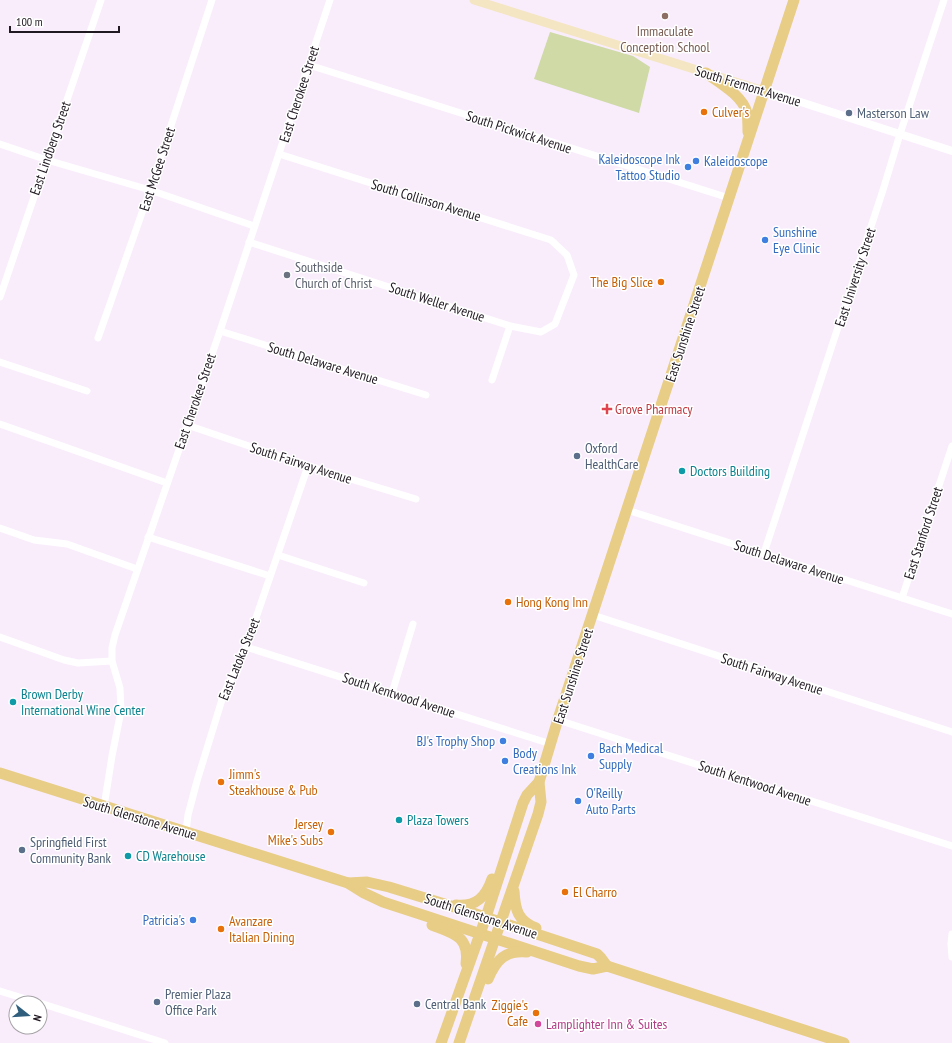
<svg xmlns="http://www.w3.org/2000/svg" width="952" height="1043" font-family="'PT Sans Narrow',sans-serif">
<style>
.green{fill:#cfdaa7}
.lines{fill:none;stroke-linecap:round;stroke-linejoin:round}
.minor{stroke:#fff;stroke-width:7}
.tertiary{stroke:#fff;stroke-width:8}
.secondary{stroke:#f4e6c2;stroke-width:9}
.primary{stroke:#e8cd86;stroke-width:11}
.education-dot{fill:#8d6e63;stroke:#fff;stroke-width:1.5}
.food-dot{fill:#e8710a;stroke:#fff;stroke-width:1.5}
.service-dot{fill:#5c6f8a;stroke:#fff;stroke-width:1.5}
.shop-dot{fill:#3f7fe0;stroke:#fff;stroke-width:1.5}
.worship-dot{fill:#6b7280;stroke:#fff;stroke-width:1.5}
.health-dot{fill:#e0444e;stroke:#fff;stroke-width:1.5}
.culture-dot{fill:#0f9aa8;stroke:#fff;stroke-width:1.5}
.hotel-dot{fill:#d1479c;stroke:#fff;stroke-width:1.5}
.labels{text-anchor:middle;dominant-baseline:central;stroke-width:3;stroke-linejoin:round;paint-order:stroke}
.education-label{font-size:14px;fill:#785e54;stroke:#fff}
.street-label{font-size:14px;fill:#201921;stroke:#fff}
.food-label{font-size:14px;fill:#c56008;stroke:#fff;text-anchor:start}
.service-label{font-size:14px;fill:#4e5e75;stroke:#fff;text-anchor:start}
.shop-label{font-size:14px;fill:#366cbe;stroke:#fff;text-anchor:start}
.worship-label{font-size:14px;fill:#5b616d;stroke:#fff;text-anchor:start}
.health-label{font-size:14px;fill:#be3a42;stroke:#fff;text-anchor:start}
.culture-label{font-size:14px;fill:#0d838f;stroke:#fff;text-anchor:start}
.hotel-label{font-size:14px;fill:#b23c85;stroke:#fff;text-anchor:start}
</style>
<rect width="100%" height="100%" fill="#f9edfc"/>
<polygon class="green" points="550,32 633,56 650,67 639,113 534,79"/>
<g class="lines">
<g class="minor">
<polyline points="309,65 729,198"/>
<polyline points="0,144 47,160 150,190 254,226"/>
<polyline points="249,242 510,326 541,332 555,324 574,275 567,255 551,240 279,154"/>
<polyline points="0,297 101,0"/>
<polyline points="220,331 426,395"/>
<polyline points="98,338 150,190 212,0"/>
<polyline points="0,362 87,391"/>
<polyline points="492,380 510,326"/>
<polyline points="0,424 167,483"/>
<polyline points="187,425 308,466 416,499"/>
<polyline points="627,510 952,614"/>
<polyline points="0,528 34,540 67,544 137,569"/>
<polyline points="148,537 270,576"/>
<polyline points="764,553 883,190 900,134 944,0"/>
<polyline points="278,555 364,583"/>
<polyline points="902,598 952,446"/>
<polyline points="593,615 952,732"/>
<polyline points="0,637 64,660 78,663 112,661"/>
<polyline points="246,647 551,744"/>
<polyline points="392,693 413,624"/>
<polyline points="558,720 952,846"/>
<polyline points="104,807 112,756 121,711 120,688 112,661 112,648 115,635 220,331 330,0"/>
<polyline points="186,832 188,815 197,781 224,693 246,647 308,466"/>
<polyline points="952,934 951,944 952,957"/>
<polyline points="0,991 39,1003"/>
<polyline points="40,1003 165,1043"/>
</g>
<polyline class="tertiary" points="764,91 779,95 952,151"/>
<polyline class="secondary" points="474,0 764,91"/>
<g class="primary">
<path d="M706,73C720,83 743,96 747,113C748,119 748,126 748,132"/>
<polyline points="0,773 348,883 364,893 383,902 579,966 593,969 607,966 844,1043"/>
<polyline points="348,883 367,882 389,887 464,910 597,954 601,958 607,966"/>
<path d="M514,891C515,910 518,921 536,928"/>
<path d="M456,905C476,907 486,897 492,879"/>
<path d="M432,925C453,933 470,936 466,964"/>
<path d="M488,979C496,960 505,950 527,952"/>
<polyline points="441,1043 486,917 523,803 527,795 539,782"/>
<polyline points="459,1043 538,814 541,802 539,782 558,719 794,0"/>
</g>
</g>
<circle class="education-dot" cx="665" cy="16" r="4"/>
<g class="food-dot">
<circle cx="704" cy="112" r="4"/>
<circle cx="661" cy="282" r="4"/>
<circle cx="508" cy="602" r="4"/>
<circle cx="221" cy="782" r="4"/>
<circle cx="331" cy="832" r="4"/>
<circle cx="565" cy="892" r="4"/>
<circle cx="221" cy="929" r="4"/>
<circle cx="536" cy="1013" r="4"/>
</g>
<g class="service-dot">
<circle cx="849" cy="113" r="4"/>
<circle cx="577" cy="456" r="4"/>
<circle cx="22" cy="850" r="4"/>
<circle cx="157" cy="1002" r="4"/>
<circle cx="417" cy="1004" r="4"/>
</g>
<g class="shop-dot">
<circle cx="696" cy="161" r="4"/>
<circle cx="688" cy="167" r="4"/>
<circle cx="765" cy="240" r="4"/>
<circle cx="503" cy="741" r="4"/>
<circle cx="591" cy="756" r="4"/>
<circle cx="505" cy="761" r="4"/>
<circle cx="578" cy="801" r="4"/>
<circle cx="193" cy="920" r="4"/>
</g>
<circle class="worship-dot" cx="287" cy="275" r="4"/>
<path class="health-dot" d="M605 403h4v4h4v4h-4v4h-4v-4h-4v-4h4z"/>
<g class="culture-dot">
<circle cx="682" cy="471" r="4"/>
<circle cx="13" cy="702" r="4"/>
<circle cx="399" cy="820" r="4"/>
<circle cx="128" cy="856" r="4"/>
</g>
<circle class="hotel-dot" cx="538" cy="1024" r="4"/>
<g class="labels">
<g class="education-label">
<text x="665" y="31">Immaculate<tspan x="665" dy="16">Conception School</tspan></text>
</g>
<g class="street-label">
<text transform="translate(748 86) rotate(17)">South Fremont Avenue</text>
<text transform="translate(299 94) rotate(-72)">East Cherokee Street</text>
<text transform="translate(519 132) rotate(18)">South Pickwick Avenue</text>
<text transform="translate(50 148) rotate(-71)">East Lindberg Street</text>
<text transform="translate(157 169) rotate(-72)">East McGee Street</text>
<text transform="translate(426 200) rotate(17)">South Collinson Avenue</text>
<text transform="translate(855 277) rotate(-72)">East University Street</text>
<text transform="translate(437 302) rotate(18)">South Weller Avenue</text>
<text transform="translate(685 334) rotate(-72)">East Sunshine Street</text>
<text transform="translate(323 363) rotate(17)">South Delaware Avenue</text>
<text transform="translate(195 401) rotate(-71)">East Cherokee Street</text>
<text transform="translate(301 463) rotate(18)">South Fairway Avenue</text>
<text transform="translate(923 533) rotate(-72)">East Stanford Street</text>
<text transform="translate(789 562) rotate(18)">South Delaware Avenue</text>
<text transform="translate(239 659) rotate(-68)">East Latoka Street</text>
<text transform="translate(772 674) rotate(18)">South Fairway Avenue</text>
<text transform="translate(573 676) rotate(-72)">East Sunshine Street</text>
<text transform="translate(399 695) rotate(18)">South Kentwood Avenue</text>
<text transform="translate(755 783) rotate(18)">South Kentwood Avenue</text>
<text transform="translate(140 818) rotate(17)">South Glenstone Avenue</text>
<text transform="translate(481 916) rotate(18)">South Glenstone Avenue</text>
</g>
<g class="food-label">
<text x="712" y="112">Culver's</text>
<text x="653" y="282" text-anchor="end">The Big Slice</text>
<text x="516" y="602">Hong Kong Inn</text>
<text x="229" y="774">Jimm's<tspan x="229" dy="16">Steakhouse &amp; Pub</tspan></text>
<text x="323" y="824" text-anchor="end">Jersey<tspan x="323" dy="16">Mike's Subs</tspan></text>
<text x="573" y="892">El Charro</text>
<text x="229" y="921">Avanzare<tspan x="229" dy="16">Italian Dining</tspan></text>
<text x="528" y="1005" text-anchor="end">Ziggie's<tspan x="528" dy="16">Cafe</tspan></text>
</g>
<g class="service-label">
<text x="857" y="113">Masterson Law</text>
<text x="585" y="448">Oxford<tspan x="585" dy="16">HealthCare</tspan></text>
<text x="30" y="842">Springfield First<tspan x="30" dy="16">Community Bank</tspan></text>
<text x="165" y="994">Premier Plaza<tspan x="165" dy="16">Office Park</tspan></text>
<text x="425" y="1004">Central Bank</text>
</g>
<g class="shop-label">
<text x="680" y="159" text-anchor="end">Kaleidoscope Ink<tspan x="680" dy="16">Tattoo Studio</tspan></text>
<text x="704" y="161">Kaleidoscope</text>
<text x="773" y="232">Sunshine<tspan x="773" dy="16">Eye Clinic</tspan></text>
<text x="495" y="741" text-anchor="end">BJ's Trophy Shop</text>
<text x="599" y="748">Bach Medical<tspan x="599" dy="16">Supply</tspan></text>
<text x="513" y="753">Body<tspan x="513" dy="16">Creations Ink</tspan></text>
<text x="586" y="793">O'Reilly<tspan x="586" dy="16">Auto Parts</tspan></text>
<text x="185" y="920" text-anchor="end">Patricia's</text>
</g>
<g class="worship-label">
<text x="295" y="267">Southside<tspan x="295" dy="16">Church of Christ</tspan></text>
</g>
<g class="health-label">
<text x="615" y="409">Grove Pharmacy</text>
</g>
<g class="culture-label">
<text x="690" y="471">Doctors Building</text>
<text x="21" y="694">Brown Derby<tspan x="21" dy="16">International Wine Center</tspan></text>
<text x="407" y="820">Plaza Towers</text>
<text x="136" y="856">CD Warehouse</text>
</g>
<g class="hotel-label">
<text x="546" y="1024">Lamplighter Inn &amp; Suites</text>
</g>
</g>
<g transform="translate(28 1015) rotate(107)"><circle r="19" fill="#ffffff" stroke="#a6a3a6"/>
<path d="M0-3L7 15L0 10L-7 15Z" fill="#305f7e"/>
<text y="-6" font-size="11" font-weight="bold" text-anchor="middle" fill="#201921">N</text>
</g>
<path d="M10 26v6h109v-6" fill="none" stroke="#201921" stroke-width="2"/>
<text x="16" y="26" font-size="12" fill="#201921" stroke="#ffffff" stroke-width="3" paint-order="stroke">100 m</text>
</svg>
